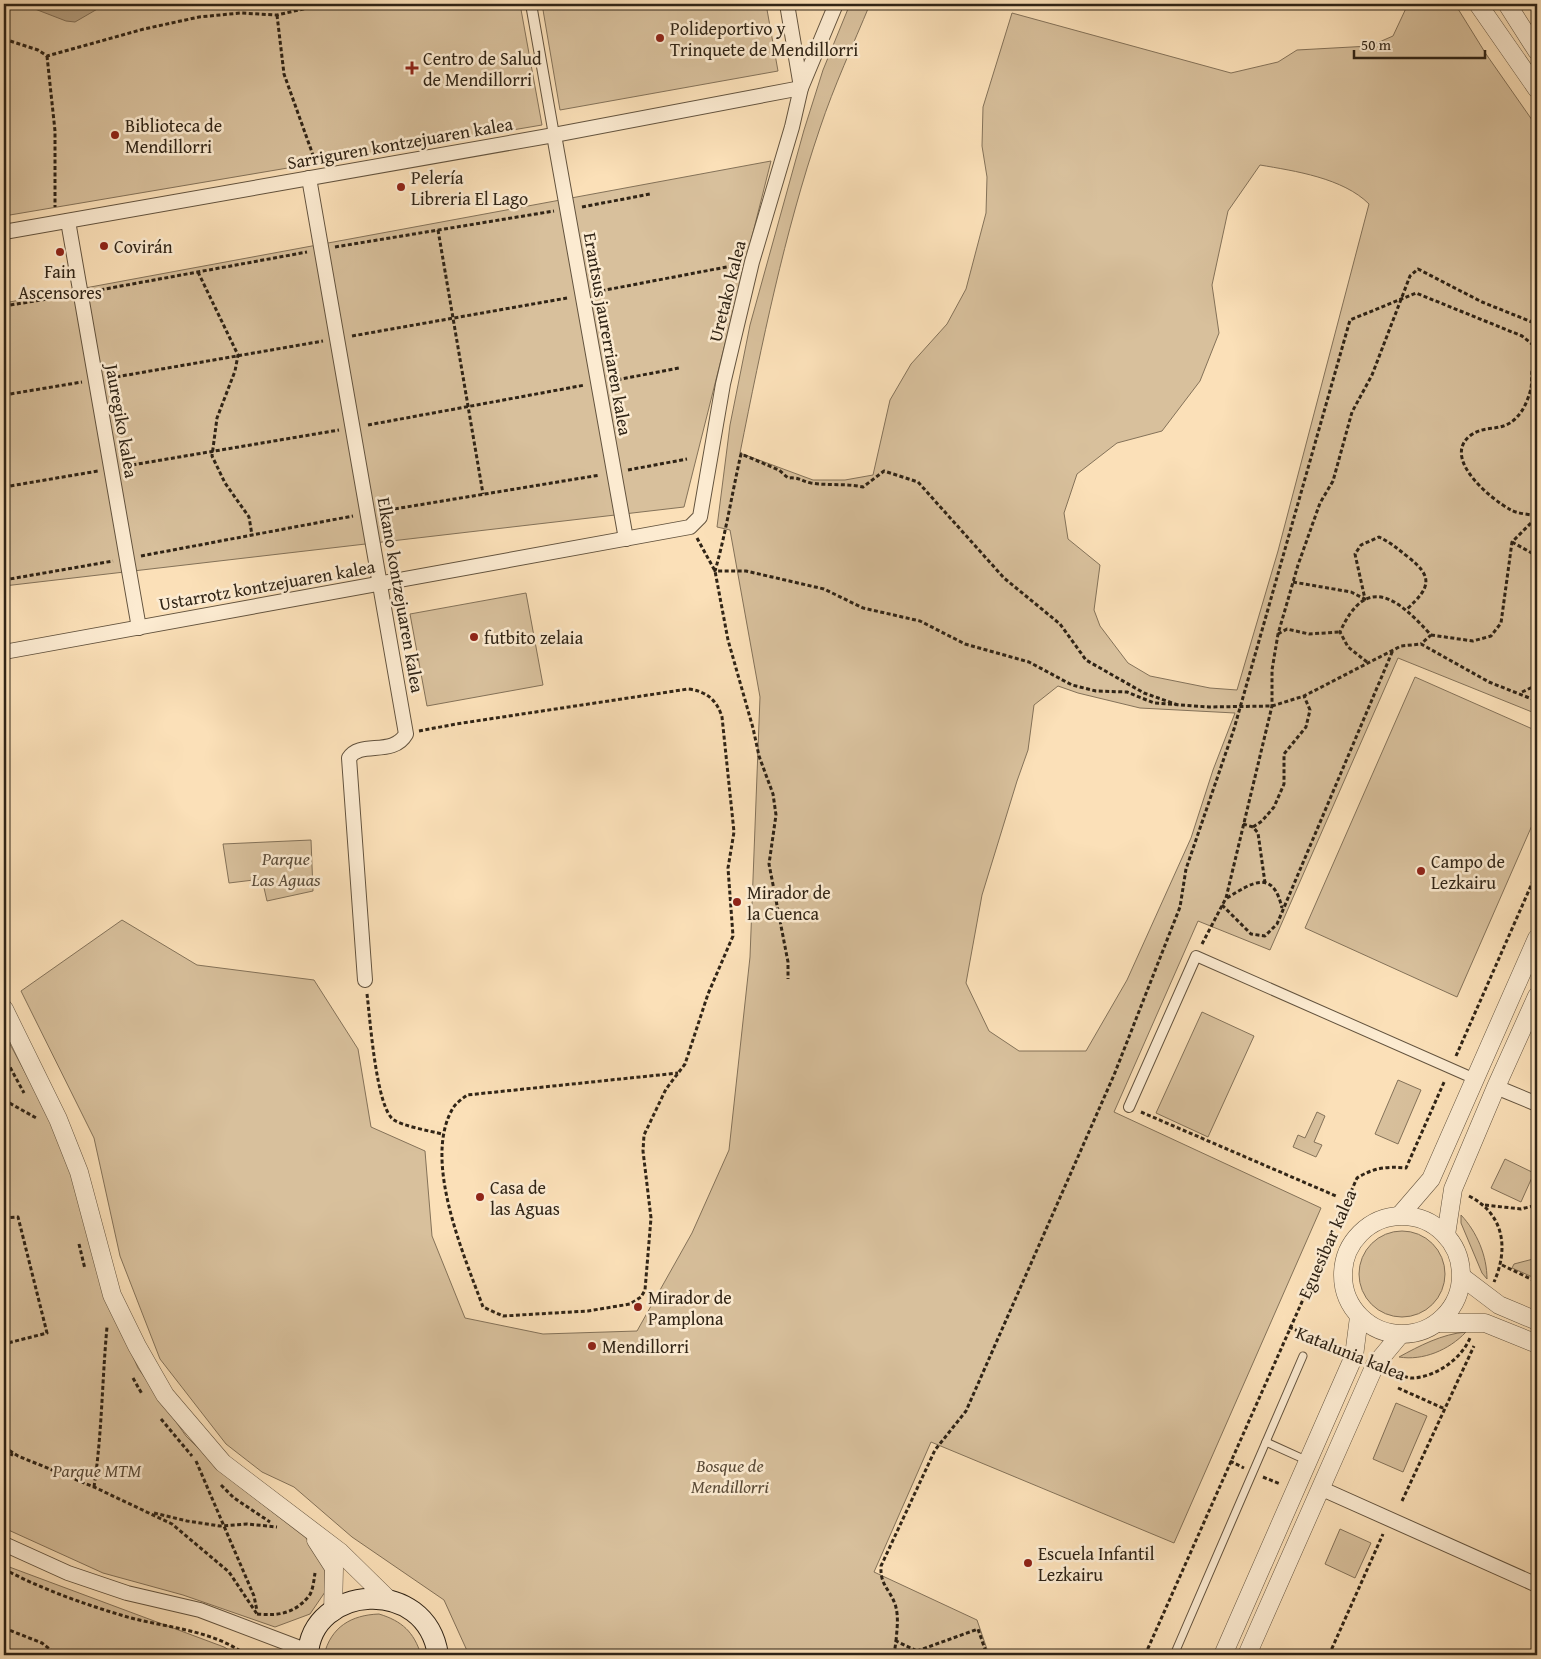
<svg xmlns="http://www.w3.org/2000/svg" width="1541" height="1659" font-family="'Gentium Book Plus',serif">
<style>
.green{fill:#d8c09c;stroke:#847259;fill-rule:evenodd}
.water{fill:#b6a081;stroke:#806e56}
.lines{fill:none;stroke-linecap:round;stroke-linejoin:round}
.service-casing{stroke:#63533e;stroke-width:9}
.pedestrian-casing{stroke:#63533e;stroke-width:12}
.minor-casing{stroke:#63533e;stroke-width:16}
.tertiary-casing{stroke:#63533e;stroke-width:19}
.secondary-casing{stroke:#302416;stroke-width:22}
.path{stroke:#302416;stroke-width:3;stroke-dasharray:4 2.5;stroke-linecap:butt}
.service{stroke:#fcebd1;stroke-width:7}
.pedestrian{stroke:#fcebd1;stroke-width:10}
.minor{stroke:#fcebd1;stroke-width:14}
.tertiary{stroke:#fcebd1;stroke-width:18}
.secondary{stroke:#fcebd1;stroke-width:20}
.poi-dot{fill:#8f2418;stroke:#fcebd1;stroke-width:2}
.labels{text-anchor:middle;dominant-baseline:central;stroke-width:5;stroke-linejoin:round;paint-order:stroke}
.poi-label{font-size:18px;fill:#302416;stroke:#fcebd1;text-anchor:start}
.street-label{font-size:18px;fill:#302416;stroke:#fcebd1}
.park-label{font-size:18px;font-style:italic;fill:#5a4b38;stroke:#fcebd1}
</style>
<rect width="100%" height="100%" fill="#fbe0b8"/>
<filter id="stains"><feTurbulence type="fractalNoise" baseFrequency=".004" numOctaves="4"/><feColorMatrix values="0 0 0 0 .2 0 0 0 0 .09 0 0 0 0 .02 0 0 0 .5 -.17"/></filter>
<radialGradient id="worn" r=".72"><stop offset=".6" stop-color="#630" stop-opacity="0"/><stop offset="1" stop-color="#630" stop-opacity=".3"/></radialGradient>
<g class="green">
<polygon points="4,4 520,4 542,125 4,216"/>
<polygon points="542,4 766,4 778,71 560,110"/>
<path d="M850,4H870C853,45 834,86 820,128C784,234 762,343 740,453L813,480H845L873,475L890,400L911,364L947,324L966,289L986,213L987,177L982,146L983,107L1012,13L1231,73L1278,62L1297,50L1370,46L1393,36L1408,4H1455L1486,54L1537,127V714L1398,658L1270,950L1198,921L1114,1112L1321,1208L1174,1543L931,1442L874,1572L977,1620L989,1655H469L444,1600L352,1537L294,1487L262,1472L226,1444L160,1359L120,1256L94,1138L21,991L122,920L197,965L314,980L358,1049L371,1127L425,1151L432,1236L465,1318L543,1334L637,1331L692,1233L729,1150L750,957L760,697L730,530L717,527L730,425L750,325L804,130L823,70ZM1260,165C1295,171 1343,178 1369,204L1278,551L1237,690L1210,688L1150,676L1128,663L1100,626L1094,610L1100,565L1068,539L1064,513L1077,474L1117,443L1162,431L1200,381L1219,333L1212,285L1228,211ZM1058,686L1078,693L1140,708L1235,713L1213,770L1191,838L1127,980L1086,1051H1019L989,1031L966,983L982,895L1017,781L1028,750L1034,705Z"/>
<polygon points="771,161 684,507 4,586 4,303"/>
<polygon points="526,593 543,685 427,706 410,614"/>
<polygon points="1415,677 1537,731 1537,814 1457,997 1305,928"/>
<polygon points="311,840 313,891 267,901 262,879 229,883 223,844"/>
<polygon points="1202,1012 1254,1036 1208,1137 1156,1113"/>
<polygon points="4,1033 49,1117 70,1170 102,1287 138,1368 186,1436 226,1476 306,1538 325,1565 325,1592 310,1614 275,1627 183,1595 103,1573 4,1528"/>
<polygon points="1398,1080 1421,1090 1398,1144 1375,1134"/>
<polygon points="1317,1112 1325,1116 1314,1142 1322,1145 1316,1157 1293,1147 1298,1135 1305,1138"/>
<polygon points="1505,1159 1534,1173 1521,1202 1491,1188"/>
<path d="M1461,1215C1477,1232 1487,1256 1487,1279L1482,1273L1461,1223Z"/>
<circle cx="1402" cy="1274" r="43"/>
<polygon points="1537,1258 1537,1279 1512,1268 1514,1264"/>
<path d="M1466,1332C1449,1350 1423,1361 1399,1357C1419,1346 1442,1334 1466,1332Z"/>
<polygon points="1396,1403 1427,1416 1403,1472 1373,1459"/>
<polygon points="1340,1529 1371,1543 1355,1578 1325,1564"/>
<polygon points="4,1565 224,1647 237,1655 4,1655"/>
<path d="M379,1614C402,1621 414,1632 421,1655H324C331,1627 351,1615 379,1614Z"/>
</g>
<polygon class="water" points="22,4 106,4 75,22 66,21"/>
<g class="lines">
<g class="service-casing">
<g id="service">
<polyline points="1266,1442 1308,1461"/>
<polyline points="1174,1655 1303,1356"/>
</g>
</g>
<g class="pedestrian-casing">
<g id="pedestrian">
<polyline points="531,4 554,135"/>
<polyline points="1129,1107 1196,956 1475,1079"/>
</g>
</g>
<g class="minor-casing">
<g id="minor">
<polyline points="787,4 801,87"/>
<polyline points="554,135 626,539"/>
<path d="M309,178L406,734C393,757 360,740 349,758L365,980"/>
<polyline points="68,221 139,628"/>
<polyline points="4,232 554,135 801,88"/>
<polyline points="4,652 690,527 700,517 723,384 752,262 792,127 801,88 836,4"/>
<polyline points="1496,1087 1537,1104"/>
<polyline points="1320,1488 1537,1585"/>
<polyline points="4,1544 68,1573 127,1593 200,1610 308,1651"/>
</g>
</g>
<g class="tertiary-casing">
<g id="tertiary">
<polyline points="1478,4 1537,89"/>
<polyline points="1507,4 1537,51"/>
<polyline points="4,1009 58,1119 79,1172 112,1295 137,1346 165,1395 223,1463 340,1552 389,1600"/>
<polyline points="1400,1215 1431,1179 1537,938"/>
<circle cx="1402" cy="1275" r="59"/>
<polyline points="1446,1235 1453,1189 1496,1087 1537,996"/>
<polyline points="1462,1277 1499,1305 1537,1321"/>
<polyline points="1438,1323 1485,1323 1537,1344"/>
<polyline points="316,1540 334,1568 333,1612"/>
<polyline points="1223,1655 1354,1356 1359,1317"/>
<polyline points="1247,1655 1375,1365 1400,1335"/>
</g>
</g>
<g class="secondary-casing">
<path id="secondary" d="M308,1655C311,1585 426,1575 438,1655"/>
</g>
<g class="path">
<polyline points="277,15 284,74 314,158 313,162"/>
<polyline points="4,39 38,50 47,56 144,29 199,17 240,13 277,15 325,4"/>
<polyline points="47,56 55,131 55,207"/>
<polyline points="582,207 650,194"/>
<polyline points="438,230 483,494"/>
<polyline points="335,247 554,211"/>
<polyline points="198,272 238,355 235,371 217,418 212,456 225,483 249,517 252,535"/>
<polyline points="94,291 307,252"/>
<polyline points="595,292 737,265"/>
<polyline points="4,306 66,296"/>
<polyline points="352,336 567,298"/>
<path d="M1537,359C1529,369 1533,377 1531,388C1530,394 1525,407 1521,412C1505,435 1488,423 1471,435C1440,458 1492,500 1511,510C1518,514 1529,514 1537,516"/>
<polyline points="110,378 323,341"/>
<polyline points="611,381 679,368"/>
<polyline points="4,395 82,382"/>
<polyline points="368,425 585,385"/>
<polyline points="1537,435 1533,443 1537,459"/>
<polyline points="126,466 339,430"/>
<polyline points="628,470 687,459"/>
<polyline points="4,487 98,471"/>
<polyline points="382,511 600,475"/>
<polyline points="697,538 715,571 728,640 753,728 759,756 773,794 776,815 769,864 788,962 788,979"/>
<polyline points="1512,542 1537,556"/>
<polyline points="141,556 353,516"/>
<polyline points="4,580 113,561"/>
<path d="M1293,582L1351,592L1365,599L1355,554L1361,545L1379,537C1390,542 1398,549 1408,557C1434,577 1430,588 1407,609"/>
<polyline points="1278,634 1287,629 1309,634 1340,632"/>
<polyline points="1431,635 1473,641 1491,636 1501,623 1512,542 1537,517"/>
<polyline points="408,661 418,659"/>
<path d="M1367,662L1348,647L1340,632C1367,572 1398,599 1431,635L1421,644"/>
<polyline points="1522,692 1537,685"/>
<path d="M1178,705L1144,693L1086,660L1060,624L1004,578L918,482L884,471L863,487C846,483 829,486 811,483C801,481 800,477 788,478L779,470L741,454C732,493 726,533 715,571H746L824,589L863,608L920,621L965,644L1029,662L1072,685L1096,691L1127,692L1154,703L1209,707L1272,706L1304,696L1401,646L1421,644L1489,682L1537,701"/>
<path d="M419,731L456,724L688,689C706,691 717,700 722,717L734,832L728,868L733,936L708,994L685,1064L666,1089L644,1135L643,1151L651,1218L645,1290L641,1297L630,1304L588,1311L503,1316L483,1307C464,1255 422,1160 453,1108C456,1103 462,1099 467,1095L678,1073"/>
<polyline points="1243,824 1253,827 1258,833 1265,883"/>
<polyline points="1253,827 1262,821 1274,807 1284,784 1284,754 1306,727 1310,710 1304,696"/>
<path d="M1227,898C1253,882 1273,869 1282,908"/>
<polyline points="1222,905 1251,934 1265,936 1277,924 1393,650"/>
<polyline points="1202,944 1226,898 1272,706 1272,670 1278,634 1298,565 1320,503 1333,481 1352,412 1372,375 1410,276 1418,269 1482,302 1537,324"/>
<path d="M367,994C370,1017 376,1109 394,1120C403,1126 430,1131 442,1134"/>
<polyline points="4,1056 24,1093"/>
<polyline points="1456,1056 1537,872"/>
<polyline points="4,1100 38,1119"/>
<polyline points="1141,1112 1336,1196"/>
<path d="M1469,1196C1504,1214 1509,1248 1494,1282"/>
<polyline points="1485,1205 1521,1209 1537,1205"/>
<polyline points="4,1218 18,1217 47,1333 4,1344"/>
<polyline points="79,1244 85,1269"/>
<polyline points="1502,1265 1537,1282"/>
<polyline points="1289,1327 1340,1349"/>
<path d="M1392,1371C1398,1373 1407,1379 1414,1378C1437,1376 1461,1359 1470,1338"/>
<polyline points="133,1378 142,1394"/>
<polyline points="1398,1388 1445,1409"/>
<polyline points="161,1419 192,1456"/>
<polyline points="4,1447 18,1456 94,1487 172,1524 229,1572 257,1614"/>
<polyline points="4,1452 13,1455"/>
<polyline points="196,1461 254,1596 257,1611"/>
<polyline points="1230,1461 1244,1468"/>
<polyline points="1263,1477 1280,1484"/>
<polyline points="221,1485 234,1498 270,1522"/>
<path d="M94,1487C102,1434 102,1381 107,1327"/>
<polyline points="1402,1501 1474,1346"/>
<polyline points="154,1513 187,1521 220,1526 247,1524 277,1527"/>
<path d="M4,1569C41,1589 84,1604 124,1616C165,1628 211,1629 246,1655"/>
<path d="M257,1614C278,1616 294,1614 309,1596C313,1591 314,1579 315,1573"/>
<polyline points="4,1628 42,1643 57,1655"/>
<path d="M896,1641C897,1629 899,1616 895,1604C889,1588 880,1585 881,1566L935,1450L966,1411L1114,1075L1180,907L1186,869L1234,729L1350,320L1416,293L1522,336L1537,348"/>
<polyline points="917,1651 978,1629 987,1655"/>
<polyline points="894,1655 896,1641 917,1651 918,1655"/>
<path d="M1145,1655L1357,1178C1373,1168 1387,1166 1406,1168L1445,1080"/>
<polyline points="1329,1655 1383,1534"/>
</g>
<use href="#service" class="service"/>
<use href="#pedestrian" class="pedestrian"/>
<use href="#minor" class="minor"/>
<use href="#tertiary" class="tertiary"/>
<use href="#secondary" class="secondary"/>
</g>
<g class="poi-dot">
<circle cx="660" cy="38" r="5"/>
<path d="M409.5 60.5h5v5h5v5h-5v5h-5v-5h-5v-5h5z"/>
<circle cx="115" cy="135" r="5"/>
<circle cx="401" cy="187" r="5"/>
<circle cx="104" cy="246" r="5"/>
<circle cx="60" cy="252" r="5"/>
<circle cx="474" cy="637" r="5"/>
<circle cx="1421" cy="871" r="5"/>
<circle cx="737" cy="902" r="5"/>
<circle cx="480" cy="1197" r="5"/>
<circle cx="638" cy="1307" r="5"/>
<circle cx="592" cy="1346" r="5"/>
<circle cx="1028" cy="1563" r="5"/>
</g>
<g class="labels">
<g class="poi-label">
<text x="670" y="28">Polideportivo y<tspan x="670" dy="21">Trinquete de Mendillorri</tspan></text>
<text x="423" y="58">Centro de Salud<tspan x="423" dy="21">de Mendillorri</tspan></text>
<text x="125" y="125">Biblioteca de<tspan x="125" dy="21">Mendillorri</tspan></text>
<text x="411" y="177">Pelería<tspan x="411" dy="21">Libreria El Lago</tspan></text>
<text x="114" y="246">Covirán</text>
<text x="60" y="271" text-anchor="middle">Fain<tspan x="60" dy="21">Ascensores</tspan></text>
<text x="484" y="637">futbito zelaia</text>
<text x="1431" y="861">Campo de<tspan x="1431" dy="21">Lezkairu</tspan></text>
<text x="747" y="892">Mirador de<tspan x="747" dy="21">la Cuenca</tspan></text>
<text x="490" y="1187">Casa de<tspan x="490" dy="21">las Aguas</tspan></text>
<text x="648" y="1297">Mirador de<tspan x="648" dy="21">Pamplona</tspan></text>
<text x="602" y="1346">Mendillorri</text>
<text x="1038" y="1553">Escuela Infantil<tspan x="1038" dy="21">Lezkairu</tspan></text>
</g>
<g class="street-label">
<text transform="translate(400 143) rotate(-10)">Sarriguren kontzejuaren kalea</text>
<text transform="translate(727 291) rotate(-76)">Uretako kalea</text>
<text transform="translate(608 334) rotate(80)">Erantsus jaurerriaren kalea</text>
<text transform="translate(122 421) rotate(80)">Jauregiko kalea</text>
<text transform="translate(267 585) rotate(-10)">Ustarrotz kontzejuaren kalea</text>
<text transform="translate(401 595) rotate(80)">Elkano kontzejuaren kalea</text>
<text transform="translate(1327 1244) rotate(-66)">Eguesibar kalea</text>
<text transform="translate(1351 1353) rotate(22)">Katalunia kalea</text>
</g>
<g class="park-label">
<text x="286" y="858">Parque<tspan x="286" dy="21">Las Aguas</tspan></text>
<text x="730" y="1465">Bosque de<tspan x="730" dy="21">Mendillorri</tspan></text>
<text x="97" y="1470">Parque MTM</text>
</g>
</g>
<rect width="1541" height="1659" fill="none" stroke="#fbe0b8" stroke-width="20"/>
<rect x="5" y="5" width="1531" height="1649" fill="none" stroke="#302416" stroke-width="2.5"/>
<rect x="10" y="10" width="1521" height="1639" fill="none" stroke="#302416"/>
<path d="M1354 50v8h131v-8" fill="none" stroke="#302416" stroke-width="2.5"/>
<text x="1361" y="50" font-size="15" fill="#302416" stroke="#fcebd1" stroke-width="4" paint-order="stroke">50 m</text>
<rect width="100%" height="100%" filter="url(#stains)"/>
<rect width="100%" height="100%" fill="url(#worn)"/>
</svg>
